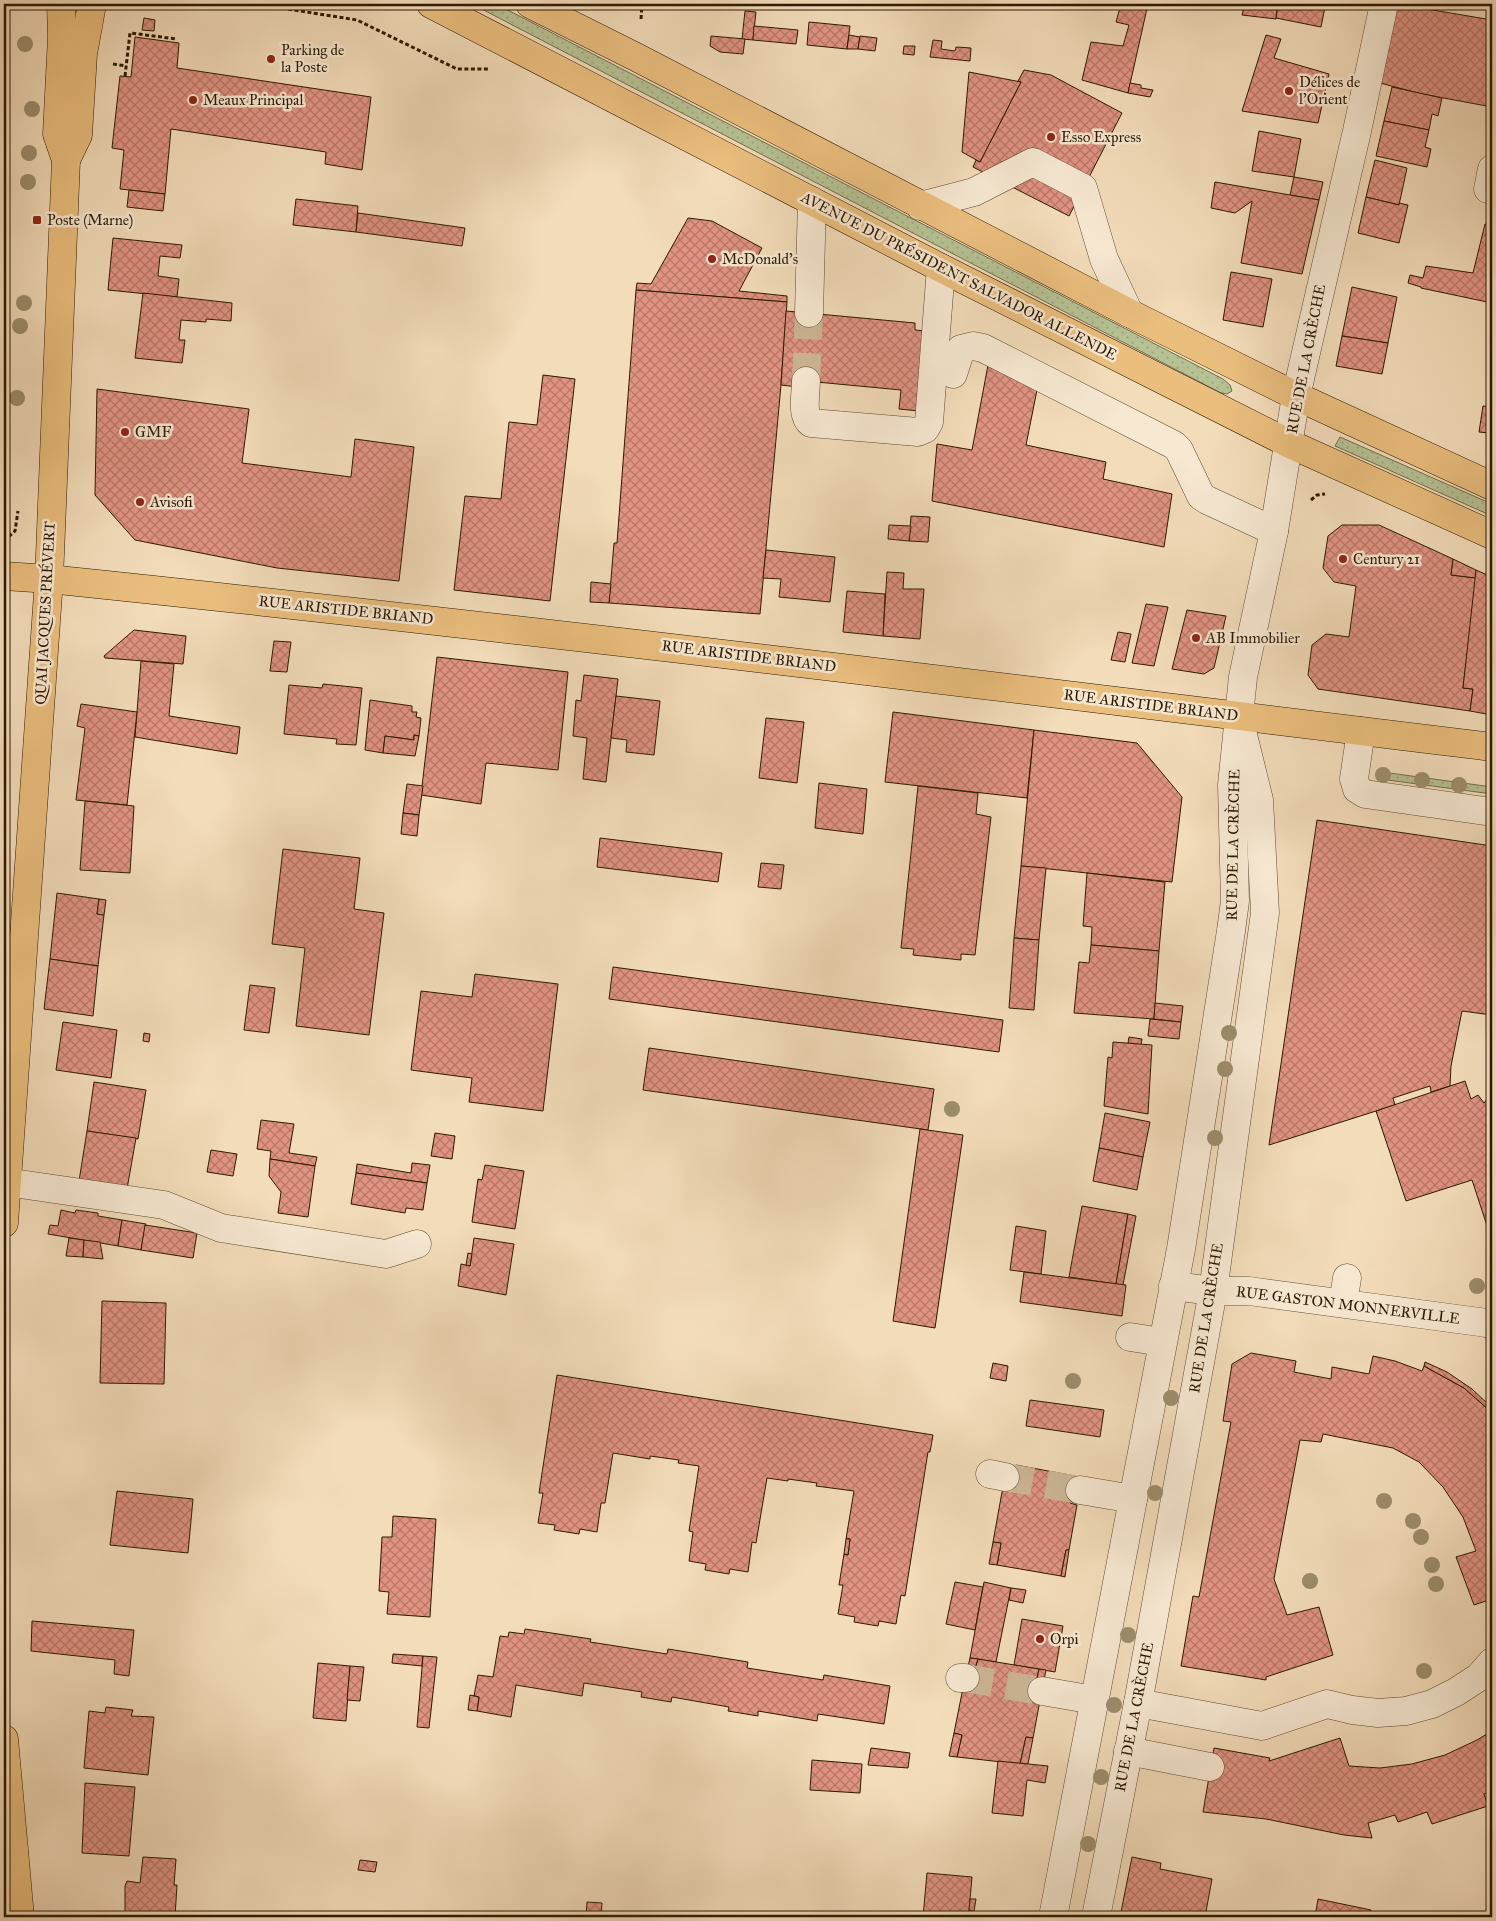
<svg xmlns="http://www.w3.org/2000/svg" width="1496" height="1921" font-family="'IM FELL Great Primer',serif">
<style>
.grass{fill:url(#grass-dots);stroke:#716e4a}
.building{fill:url(#building-cross-hatch);stroke:#2c1900}
.lines{fill:none;stroke-linecap:round;stroke-linejoin:round}
.minor-tunnel{stroke:#cbb595;stroke-width:28;stroke-dasharray:28 14;stroke-linecap:butt}
.minor-casing{stroke:#5e4a2e;stroke-width:29}
.major-casing{stroke:#2c1900;stroke-width:29}
.path{stroke:#2c1900;stroke-width:3;stroke-dasharray:4 2.5;stroke-linecap:butt}
.minor{stroke:#f7e8d2;stroke-width:28}
.major{stroke:#eabe7d;stroke-width:28}
.tree{fill:#9c8d6c}
.poi-dot{fill:#8f2418;stroke:#f7e8d2;stroke-width:2}
.labels{text-anchor:middle;dominant-baseline:central;stroke-width:5;stroke-linejoin:round;paint-order:stroke}
.poi-label{font-size:15px;fill:#2c1900;stroke:#f7e8d2;text-anchor:start}
.street-label{font-size:15px;fill:#2c1900;stroke:#f7e8d2}
</style>
<defs>
<pattern id="grass-dots" width="8" height="8" patternUnits="userSpaceOnUse" patternTransform="scale(1.25)"><rect width="8" height="8" fill="#b6c294"/><path d="M2 2h.1M6 6h.1" fill="none" stroke="#9da67e" stroke-width="1.8" stroke-linecap="round"/></pattern>
<pattern id="building-cross-hatch" width="8" height="8" patternUnits="userSpaceOnUse" patternTransform="scale(1.25)"><rect width="8" height="8" fill="#e19383"/><path d="M0 0l8 8M0 8l8-8" fill="none" stroke="#b77769"/></pattern>
</defs>
<rect width="100%" height="100%" fill="#f3dcba"/>
<filter id="stains"><feTurbulence type="fractalNoise" baseFrequency=".004" numOctaves="4"/><feColorMatrix values="0 0 0 0 .2 0 0 0 0 .09 0 0 0 0 .02 0 0 0 .5 -.17"/></filter>
<radialGradient id="worn" r=".72"><stop offset=".6" stop-color="#630" stop-opacity="0"/><stop offset="1" stop-color="#630" stop-opacity=".3"/></radialGradient>
<g class="grass">
<polygon points="472,4 496,4 1223,379 1230,385 1232,391 1227,394 1221,393"/>
<polygon points="1340,437 1492,504 1492,516 1335,446"/>
<polygon points="1382,772 1492,787 1492,794 1380,779"/>
</g>
<g class="building">
<polygon points="1121,4 1148,4 1128,93 1082,80 1091,42 1123,46 1129,25 1116,22"/>
<polygon points="1222,4 1245,4 1243,10"/>
<polygon points="1245,4 1278,4 1276,19 1242,15"/>
<polygon points="1278,4 1331,4 1331,8 1325,7 1321,27 1276,18"/>
<polygon points="1397,4 1492,20 1492,107 1422,94 1380,83"/>
<polygon points="745,11 756,12 753,40 742,39"/>
<polygon points="144,18 155,20 154,31 142,30"/>
<polygon points="809,22 850,26 847,49 807,45"/>
<polygon points="754,26 798,30 796,44 753,40"/>
<polygon points="849,35 860,37 858,49 847,49"/>
<polygon points="1266,35 1281,39 1274,58 1329,74 1318,123 1242,111"/>
<polygon points="711,36 745,39 743,54 720,52 710,46"/>
<polygon points="860,36 877,38 875,51 858,49"/>
<polygon points="135,37 179,43 177,68 371,97 362,170 325,164 326,152 171,129 165,194 120,189 124,150 112,148 120,76 131,77"/>
<polygon points="933,40 942,41 941,49 955,51 956,47 971,48 970,61 930,57"/>
<polygon points="904,46 915,46 914,55 903,54"/>
<polygon points="1024,70 1051,75 1122,113 1069,216 973,167 976,160 980,162 1021,82 1018,81"/>
<polygon points="969,72 1021,82 980,162 962,152"/>
<polygon points="1130,83 1141,85 1141,88 1153,90 1150,97 1128,93"/>
<polygon points="1392,87 1442,98 1438,116 1432,114 1429,130 1384,121"/>
<polygon points="1384,121 1429,130 1425,147 1431,149 1427,167 1376,156"/>
<polygon points="1259,131 1301,139 1294,177 1252,171"/>
<polygon points="1375,160 1407,168 1399,205 1366,197"/>
<polygon points="1294,177 1323,182 1319,200 1290,195"/>
<polygon points="1215,182 1319,200 1302,274 1241,263 1252,201 1235,213 1211,208"/>
<polygon points="129,190 165,194 163,211 127,207"/>
<polygon points="1366,197 1399,205 1399,203 1408,205 1399,243 1358,233"/>
<polygon points="296,199 358,206 356,232 293,225"/>
<polygon points="358,213 465,228 462,246 356,232"/>
<polygon points="688,218 712,221 762,248 739,291 787,296 787,302 636,290 637,283 651,284"/>
<polygon points="1485,224 1492,226 1492,303 1421,288 1421,287 1408,283 1410,275 1423,278 1426,266 1473,273"/>
<polygon points="113,238 182,245 180,258 160,256 158,276 179,279 177,297 108,290"/>
<polygon points="1231,272 1272,279 1263,327 1223,320"/>
<polygon points="1352,287 1397,297 1388,343 1342,336"/>
<polygon points="636,290 787,302 781,385 760,614 609,603 614,543 617,543"/>
<polygon points="143,293 232,303 231,321 206,319 206,322 181,320 179,340 185,340 182,363 135,358"/>
<polygon points="786,311 915,323 915,330 925,331 919,411 899,409 901,390 806,381 798,387 781,385"/>
<polygon points="1342,336 1388,343 1382,374 1336,366"/>
<polygon points="988,365 1037,390 1026,445 1106,462 1103,479 1172,494 1164,547 932,501 937,444 972,450"/>
<polygon points="543,375 575,379 550,601 454,590 465,496 501,499 509,422 537,425"/>
<polygon points="97,389 249,409 242,463 351,477 355,439 414,447 399,581 277,568 135,540 95,495"/>
<polygon points="1483,406 1492,407 1489,433 1479,432"/>
<polygon points="911,516 930,517 928,542 909,541"/>
<polygon points="889,525 911,526 909,541 888,539"/>
<polygon points="1342,525 1379,525 1453,559 1451,575 1476,578 1463,688 1473,689 1470,711 1318,689 1308,675 1312,645 1326,634 1349,637 1356,586 1334,582 1323,568 1328,536"/>
<polygon points="766,550 835,557 830,602 779,597 781,579 763,578"/>
<polygon points="1453,559 1476,570 1476,578 1451,575"/>
<polygon points="1476,570 1492,577 1492,715 1470,711 1473,689 1463,688"/>
<polygon points="887,572 904,573 903,589 924,589 920,639 883,636"/>
<polygon points="591,582 611,584 609,603 590,602"/>
<polygon points="847,591 885,594 883,636 843,632"/>
<polygon points="1146,604 1168,607 1154,666 1132,663"/>
<polygon points="1187,610 1226,616 1214,668 1204,674 1172,669"/>
<polygon points="134,630 186,636 183,664 105,658 104,656"/>
<polygon points="1118,632 1131,634 1125,662 1111,660"/>
<polygon points="274,641 291,642 287,672 270,671"/>
<polygon points="437,657 568,672 558,770 486,763 481,804 421,795"/>
<polygon points="141,661 174,664 169,716 240,727 237,754 135,737"/>
<polygon points="584,675 618,679 606,782 583,779 587,738 573,736 576,700 581,701"/>
<polygon points="323,684 362,688 356,745 336,744 337,739 284,734 289,685 322,688"/>
<polygon points="616,696 660,701 654,755 626,752 627,740 611,738"/>
<polygon points="370,700 412,706 412,712 417,712 416,717 421,718 419,736 414,735 414,740 385,736 383,753 365,750"/>
<polygon points="81,704 137,712 127,805 76,800 85,728 77,726"/>
<polygon points="893,712 1034,730 1027,798 885,782"/>
<polygon points="766,718 804,722 797,783 759,778"/>
<polygon points="1034,730 1137,743 1182,797 1172,882 1021,866"/>
<polygon points="414,735 419,736 415,756 383,753 385,736 414,740"/>
<polygon points="819,783 867,789 863,834 815,828"/>
<polygon points="407,784 423,786 419,815 403,813"/>
<polygon points="918,786 978,793 976,814 991,817 975,955 961,954 961,960 913,955 914,949 901,948"/>
<polygon points="85,801 134,806 130,873 80,870"/>
<polygon points="403,813 419,815 417,836 401,834"/>
<polygon points="1317,820 1492,846 1492,1015 1462,1011 1451,1066 1450,1086 1431,1092 1430,1086 1393,1098 1395,1105 1269,1145"/>
<polygon points="600,838 722,853 718,882 597,867"/>
<polygon points="283,849 360,858 354,909 384,913 369,1035 296,1026 305,948 272,944"/>
<polygon points="761,863 784,865 781,889 758,887"/>
<polygon points="1021,866 1046,868 1039,940 1014,938"/>
<polygon points="1087,873 1165,882 1159,951 1091,945 1092,927 1083,926"/>
<polygon points="57,893 99,899 97,914 104,915 98,966 50,959"/>
<polygon points="99,899 106,900 104,915 97,914"/>
<polygon points="1014,938 1039,940 1034,1010 1009,1008"/>
<polygon points="1091,945 1159,951 1154,1019 1074,1013 1079,962 1089,963"/>
<polygon points="50,959 98,966 93,1016 44,1009"/>
<polygon points="613,967 1003,1020 999,1052 609,999"/>
<polygon points="475,974 558,984 543,1111 469,1102 472,1078 411,1070 421,991 472,997"/>
<polygon points="250,985 275,988 269,1033 244,1030"/>
<polygon points="1155,1003 1183,1006 1181,1022 1154,1019"/>
<polygon points="1150,1019 1181,1022 1179,1039 1148,1036"/>
<polygon points="63,1022 117,1030 111,1078 56,1070"/>
<polygon points="144,1033 150,1034 149,1042 143,1041"/>
<polygon points="1129,1037 1142,1039 1141,1045 1128,1043"/>
<polygon points="1113,1042 1152,1045 1148,1114 1104,1106 1108,1057 1112,1058"/>
<polygon points="649,1048 934,1089 928,1130 643,1090"/>
<polygon points="1465,1081 1471,1099 1478,1095 1484,1103 1492,1093 1492,1241 1472,1180 1406,1201 1376,1111"/>
<polygon points="94,1082 146,1090 138,1139 87,1131"/>
<polygon points="1105,1113 1150,1122 1143,1157 1099,1148"/>
<polygon points="261,1120 294,1124 289,1153 317,1157 315,1166 270,1159 271,1151 257,1149"/>
<polygon points="920,1129 963,1135 935,1328 893,1321"/>
<polygon points="87,1131 136,1138 127,1189 79,1181"/>
<polygon points="435,1133 455,1136 452,1159 431,1156"/>
<polygon points="1099,1148 1143,1157 1137,1190 1093,1181"/>
<polygon points="211,1150 237,1154 233,1176 207,1172"/>
<polygon points="270,1159 315,1166 308,1217 278,1213 281,1192 269,1176"/>
<polygon points="412,1163 430,1165 427,1183 356,1173 357,1164 411,1173"/>
<polygon points="485,1165 524,1171 515,1229 472,1222 478,1179 482,1180"/>
<polygon points="356,1173 427,1183 423,1210 406,1208 405,1213 351,1204"/>
<polygon points="1082,1206 1128,1214 1116,1284 1069,1277"/>
<polygon points="61,1210 75,1213 76,1210 98,1213 98,1216 122,1220 118,1246 48,1234 50,1225 58,1226"/>
<polygon points="1128,1214 1136,1216 1123,1285 1116,1284"/>
<polygon points="122,1220 146,1224 141,1250 118,1246"/>
<polygon points="145,1225 197,1233 193,1258 141,1250"/>
<polygon points="1016,1226 1046,1231 1041,1274 1010,1270"/>
<polygon points="69,1238 84,1240 83,1257 66,1256"/>
<polygon points="474,1238 514,1244 506,1295 458,1286 461,1264 470,1266"/>
<polygon points="84,1240 100,1242 103,1259 83,1257"/>
<polygon points="468,1253 472,1254 470,1266 466,1265"/>
<polygon points="1024,1272 1126,1285 1122,1316 1020,1302"/>
<polygon points="102,1301 166,1303 164,1384 100,1383"/>
<polygon points="1251,1353 1296,1361 1294,1372 1331,1379 1332,1367 1369,1374 1373,1356 1395,1361 1422,1371 1424,1366 1464,1388 1489,1410 1492,1405 1492,1599 1474,1605 1456,1557 1476,1551 1463,1517 1443,1487 1419,1462 1393,1448 1323,1434 1321,1442 1300,1440 1274,1579 1287,1615 1319,1607 1333,1655 1266,1677 1266,1680 1181,1666 1193,1596 1199,1597 1231,1422 1223,1421 1232,1364"/>
<polygon points="1425,1362 1447,1372 1472,1389 1489,1405 1491,1407 1489,1410 1464,1388 1424,1366"/>
<polygon points="993,1363 1008,1366 1006,1381 990,1378"/>
<polygon points="557,1375 933,1435 930,1452 928,1452 905,1596 901,1595 896,1624 879,1621 878,1626 854,1622 855,1617 838,1614 843,1585 839,1585 844,1554 848,1555 850,1539 846,1539 854,1491 816,1486 817,1483 788,1479 788,1481 767,1478 756,1543 752,1542 748,1572 730,1569 729,1574 705,1570 706,1564 689,1561 693,1532 689,1531 699,1466 678,1463 679,1460 650,1456 650,1459 613,1453 605,1503 601,1503 597,1532 580,1529 579,1534 554,1530 555,1525 538,1523 543,1493 539,1493"/>
<polygon points="1030,1400 1104,1410 1100,1437 1026,1426"/>
<polygon points="1016,1465 1075,1476 1070,1503 1077,1505 1069,1550 1066,1550 1061,1576 997,1565 1001,1543 993,1542 1004,1481 1013,1483"/>
<polygon points="117,1491 193,1499 188,1553 110,1545"/>
<polygon points="393,1516 436,1519 430,1617 387,1614 389,1592 379,1591 382,1537 392,1537"/>
<polygon points="846,1539 850,1539 848,1555 844,1554"/>
<polygon points="993,1542 1001,1543 997,1565 989,1564"/>
<polygon points="1066,1550 1069,1550 1065,1577 1061,1576"/>
<polygon points="955,1582 983,1587 975,1630 946,1624"/>
<polygon points="984,1582 1011,1588 996,1662 970,1658"/>
<polygon points="1011,1588 1026,1590 1023,1603 1009,1600"/>
<polygon points="1022,1619 1063,1626 1055,1672 1014,1665"/>
<polygon points="32,1621 134,1630 129,1676 114,1674 115,1660 31,1651"/>
<polygon points="525,1629 591,1639 590,1642 667,1654 668,1649 748,1662 747,1668 823,1680 824,1675 890,1686 884,1724 818,1714 817,1721 758,1711 758,1716 728,1711 729,1707 672,1697 671,1702 641,1697 642,1692 584,1683 582,1696 516,1685 511,1717 477,1711 479,1697 474,1696 478,1675 493,1677 500,1636 508,1637 509,1632 524,1634"/>
<polygon points="393,1654 423,1656 422,1666 392,1663"/>
<polygon points="423,1656 437,1657 429,1728 417,1727"/>
<polygon points="970,1658 978,1659 974,1673 967,1671"/>
<polygon points="978,1659 1039,1669 1034,1694 1041,1695 1033,1738 1026,1737 1020,1764 957,1757 962,1735 954,1733 965,1678 974,1673"/>
<polygon points="318,1663 350,1666 346,1721 313,1718"/>
<polygon points="350,1666 364,1667 360,1701 347,1700"/>
<polygon points="1039,1669 1046,1670 1041,1695 1034,1694"/>
<polygon points="470,1695 479,1697 477,1711 468,1710"/>
<polygon points="106,1707 133,1710 131,1716 154,1717 148,1775 84,1768 89,1711 105,1713"/>
<polygon points="1492,1731 1492,1791 1484,1794 1488,1806 1432,1824 1427,1812 1398,1822 1395,1815 1368,1823 1372,1838 1344,1835 1266,1819 1203,1812 1214,1748 1270,1758 1269,1761 1340,1738 1349,1766 1380,1768 1412,1764 1445,1755 1477,1740"/>
<polygon points="954,1733 962,1735 957,1757 949,1756"/>
<polygon points="1026,1737 1033,1738 1028,1764 1020,1764"/>
<polygon points="871,1748 910,1753 908,1768 868,1765"/>
<polygon points="812,1760 862,1764 860,1793 810,1790"/>
<polygon points="998,1761 1048,1766 1045,1783 1027,1780 1023,1816 992,1813"/>
<polygon points="85,1783 135,1787 129,1856 82,1853"/>
<polygon points="143,1857 176,1859 174,1885 177,1885 175,1917 125,1917 125,1886 127,1881 140,1883"/>
<polygon points="1132,1857 1161,1863 1160,1869 1212,1879 1205,1917 1120,1917"/>
<polygon points="360,1860 377,1862 375,1872 358,1870"/>
<polygon points="927,1873 972,1877 969,1911 974,1911 974,1917 923,1917"/>
<polygon points="970,1899 976,1899 974,1911 969,1911"/>
<polygon points="1318,1899 1371,1910 1369,1917 1315,1917"/>
<polygon points="587,1902 602,1903 601,1917 586,1917"/>
<polygon points="786,1913 828,1916 828,1917 785,1917"/>
</g>
<g class="lines">
<g class="minor-tunnel">
<polyline points="806,381 809,313"/>
<polyline points="1005,1477 1080,1490"/>
<polyline points="965,1678 1035,1690"/>
</g>
<g class="minor-casing">
<g id="minor">
<polyline points="1488,189 1492,169"/>
<polyline points="920,206 974,192 1033,162 1083,188 1104,259 1129,313"/>
<polyline points="809,313 812,201"/>
<polyline points="953,374 961,349 973,346 983,348 1174,445 1179,450 1201,496 1207,500 1274,531"/>
<path d="M806,381C806,393 801,416 811,423L918,432L925,429L929,422L941,268"/>
<polyline points="1361,731 1354,779 1357,789 1365,794 1492,812"/>
<polyline points="6,1182 164,1205 221,1228 386,1254 417,1244"/>
<polyline points="1173,1286 1213,1291 1249,1291 1487,1323 1492,1325"/>
<polyline points="1343,1303 1347,1278"/>
<polyline points="1130,1337 1162,1342"/>
<polyline points="990,1474 1005,1477"/>
<polyline points="1080,1490 1133,1499"/>
<polyline points="960,1678 965,1678"/>
<polyline points="1042,1691 1094,1700"/>
<polyline points="1138,1703 1262,1726 1327,1704 1352,1710 1378,1713 1406,1711 1432,1704 1456,1692 1479,1677 1492,1662"/>
<polyline points="1128,1751 1210,1767"/>
<polyline points="1053,1917 1181,1249 1231,931 1235,901 1232,785 1243,677 1274,531 1296,396 1357,131 1384,4"/>
<polyline points="1096,1917 1138,1703 1213,1291 1265,913 1259,800 1243,735"/>
</g>
</g>
<g class="major-casing">
<g id="major">
<polyline points="431,4 941,268 1290,444 1492,535"/>
<polyline points="530,4 636,57 1129,313 1296,396 1492,486"/>
<polyline points="66,160 78,135 83,54 92,4"/>
<path d="M4,576L49,579C531,629 1011,688 1492,747"/>
<polyline points="4,1223 49,579 66,160 57,134 62,37 61,4"/>
<polyline points="4,1739 20,1917"/>
</g>
</g>
<g class="path">
<polyline points="256,4 357,20 457,69 488,69"/>
<polyline points="122,7 158,7 163,4"/>
<polyline points="641,19 642,4"/>
<polyline points="113,64 126,66"/>
<polyline points="125,76 130,33 177,39"/>
<polyline points="1311,500 1317,495 1325,494"/>
<polyline points="4,541 15,531 18,511"/>
<polyline points="4,621 5,624 4,661"/>
</g>
<use href="#minor" class="minor"/>
<use href="#major" class="major"/>
</g>
<g class="tree">
<circle cx="25" cy="44" r="8"/>
<circle cx="32" cy="109" r="8"/>
<circle cx="29" cy="153" r="8"/>
<circle cx="28" cy="182" r="8"/>
<circle cx="24" cy="303" r="8"/>
<circle cx="20" cy="326" r="8"/>
<circle cx="17" cy="398" r="8"/>
<circle cx="1383" cy="775" r="8"/>
<circle cx="1422" cy="780" r="8"/>
<circle cx="1459" cy="785" r="8"/>
<circle cx="1229" cy="1033" r="8"/>
<circle cx="1225" cy="1069" r="8"/>
<circle cx="952" cy="1109" r="8"/>
<circle cx="1215" cy="1138" r="8"/>
<circle cx="1477" cy="1286" r="8"/>
<circle cx="1073" cy="1381" r="8"/>
<circle cx="1171" cy="1398" r="8"/>
<circle cx="1155" cy="1493" r="8"/>
<circle cx="1384" cy="1501" r="8"/>
<circle cx="1413" cy="1521" r="8"/>
<circle cx="1421" cy="1537" r="8"/>
<circle cx="1432" cy="1565" r="8"/>
<circle cx="1310" cy="1581" r="8"/>
<circle cx="1436" cy="1584" r="8"/>
<circle cx="1128" cy="1635" r="8"/>
<circle cx="1424" cy="1671" r="8"/>
<circle cx="1114" cy="1705" r="8"/>
<circle cx="1101" cy="1777" r="8"/>
<circle cx="1088" cy="1844" r="8"/>
</g>
<g class="poi-dot">
<circle cx="271" cy="59" r="5"/>
<circle cx="1289" cy="91" r="5"/>
<circle cx="193" cy="100" r="5"/>
<circle cx="1051" cy="137" r="5"/>
<rect x="32" y="215" width="10" height="10" rx="2.5"/>
<circle cx="712" cy="259" r="5"/>
<circle cx="125" cy="432" r="5"/>
<circle cx="140" cy="502" r="5"/>
<circle cx="1343" cy="559" r="5"/>
<circle cx="1196" cy="638" r="5"/>
<circle cx="1040" cy="1639" r="5"/>
</g>
<g class="labels">
<g class="poi-label">
<text x="281" y="50">Parking de<tspan x="281" dy="17">la Poste</tspan></text>
<text x="1299" y="82">Délices de<tspan x="1299" dy="17">l'Orient</tspan></text>
<text x="203" y="100">Meaux Principal</text>
<text x="1061" y="137">Esso Express</text>
<text x="47" y="220">Poste (Marne)</text>
<text x="722" y="259">McDonald's</text>
<text x="135" y="432">GMF</text>
<text x="150" y="502">Avisofi</text>
<text x="1353" y="559">Century 21</text>
<text x="1206" y="638">AB Immobilier</text>
<text x="1050" y="1639">Orpi</text>
</g>
<g class="street-label">
<text transform="translate(959 276) rotate(27)">AVENUE DU PRÉSIDENT SALVADOR ALLENDE</text>
<text transform="translate(1306 359) rotate(-79)">RUE DE LA CRÈCHE</text>
<text transform="translate(346 610) rotate(6)">RUE ARISTIDE BRIAND</text>
<text transform="translate(45 613) rotate(-87)">QUAI JACQUES PRÉVERT</text>
<text transform="translate(749 656) rotate(7)">RUE ARISTIDE BRIAND</text>
<text transform="translate(1151 705) rotate(7)">RUE ARISTIDE BRIAND</text>
<text transform="translate(1233 845) rotate(-89)">RUE DE LA CRÈCHE</text>
<text transform="translate(1348 1305) rotate(7)">RUE GASTON MONNERVILLE</text>
<text transform="translate(1206 1318) rotate(-81)">RUE DE LA CRÈCHE</text>
<text transform="translate(1134 1717) rotate(-79)">RUE DE LA CRÈCHE</text>
</g>
</g>
<rect width="1496" height="1921" fill="none" stroke="#f3dcba" stroke-width="20"/>
<rect x="5" y="5" width="1486" height="1911" fill="none" stroke="#2c1900" stroke-width="2.5"/>
<rect x="10" y="10" width="1476" height="1901" fill="none" stroke="#2c1900"/>
<rect width="100%" height="100%" filter="url(#stains)"/>
<rect width="100%" height="100%" fill="url(#worn)"/>
</svg>
